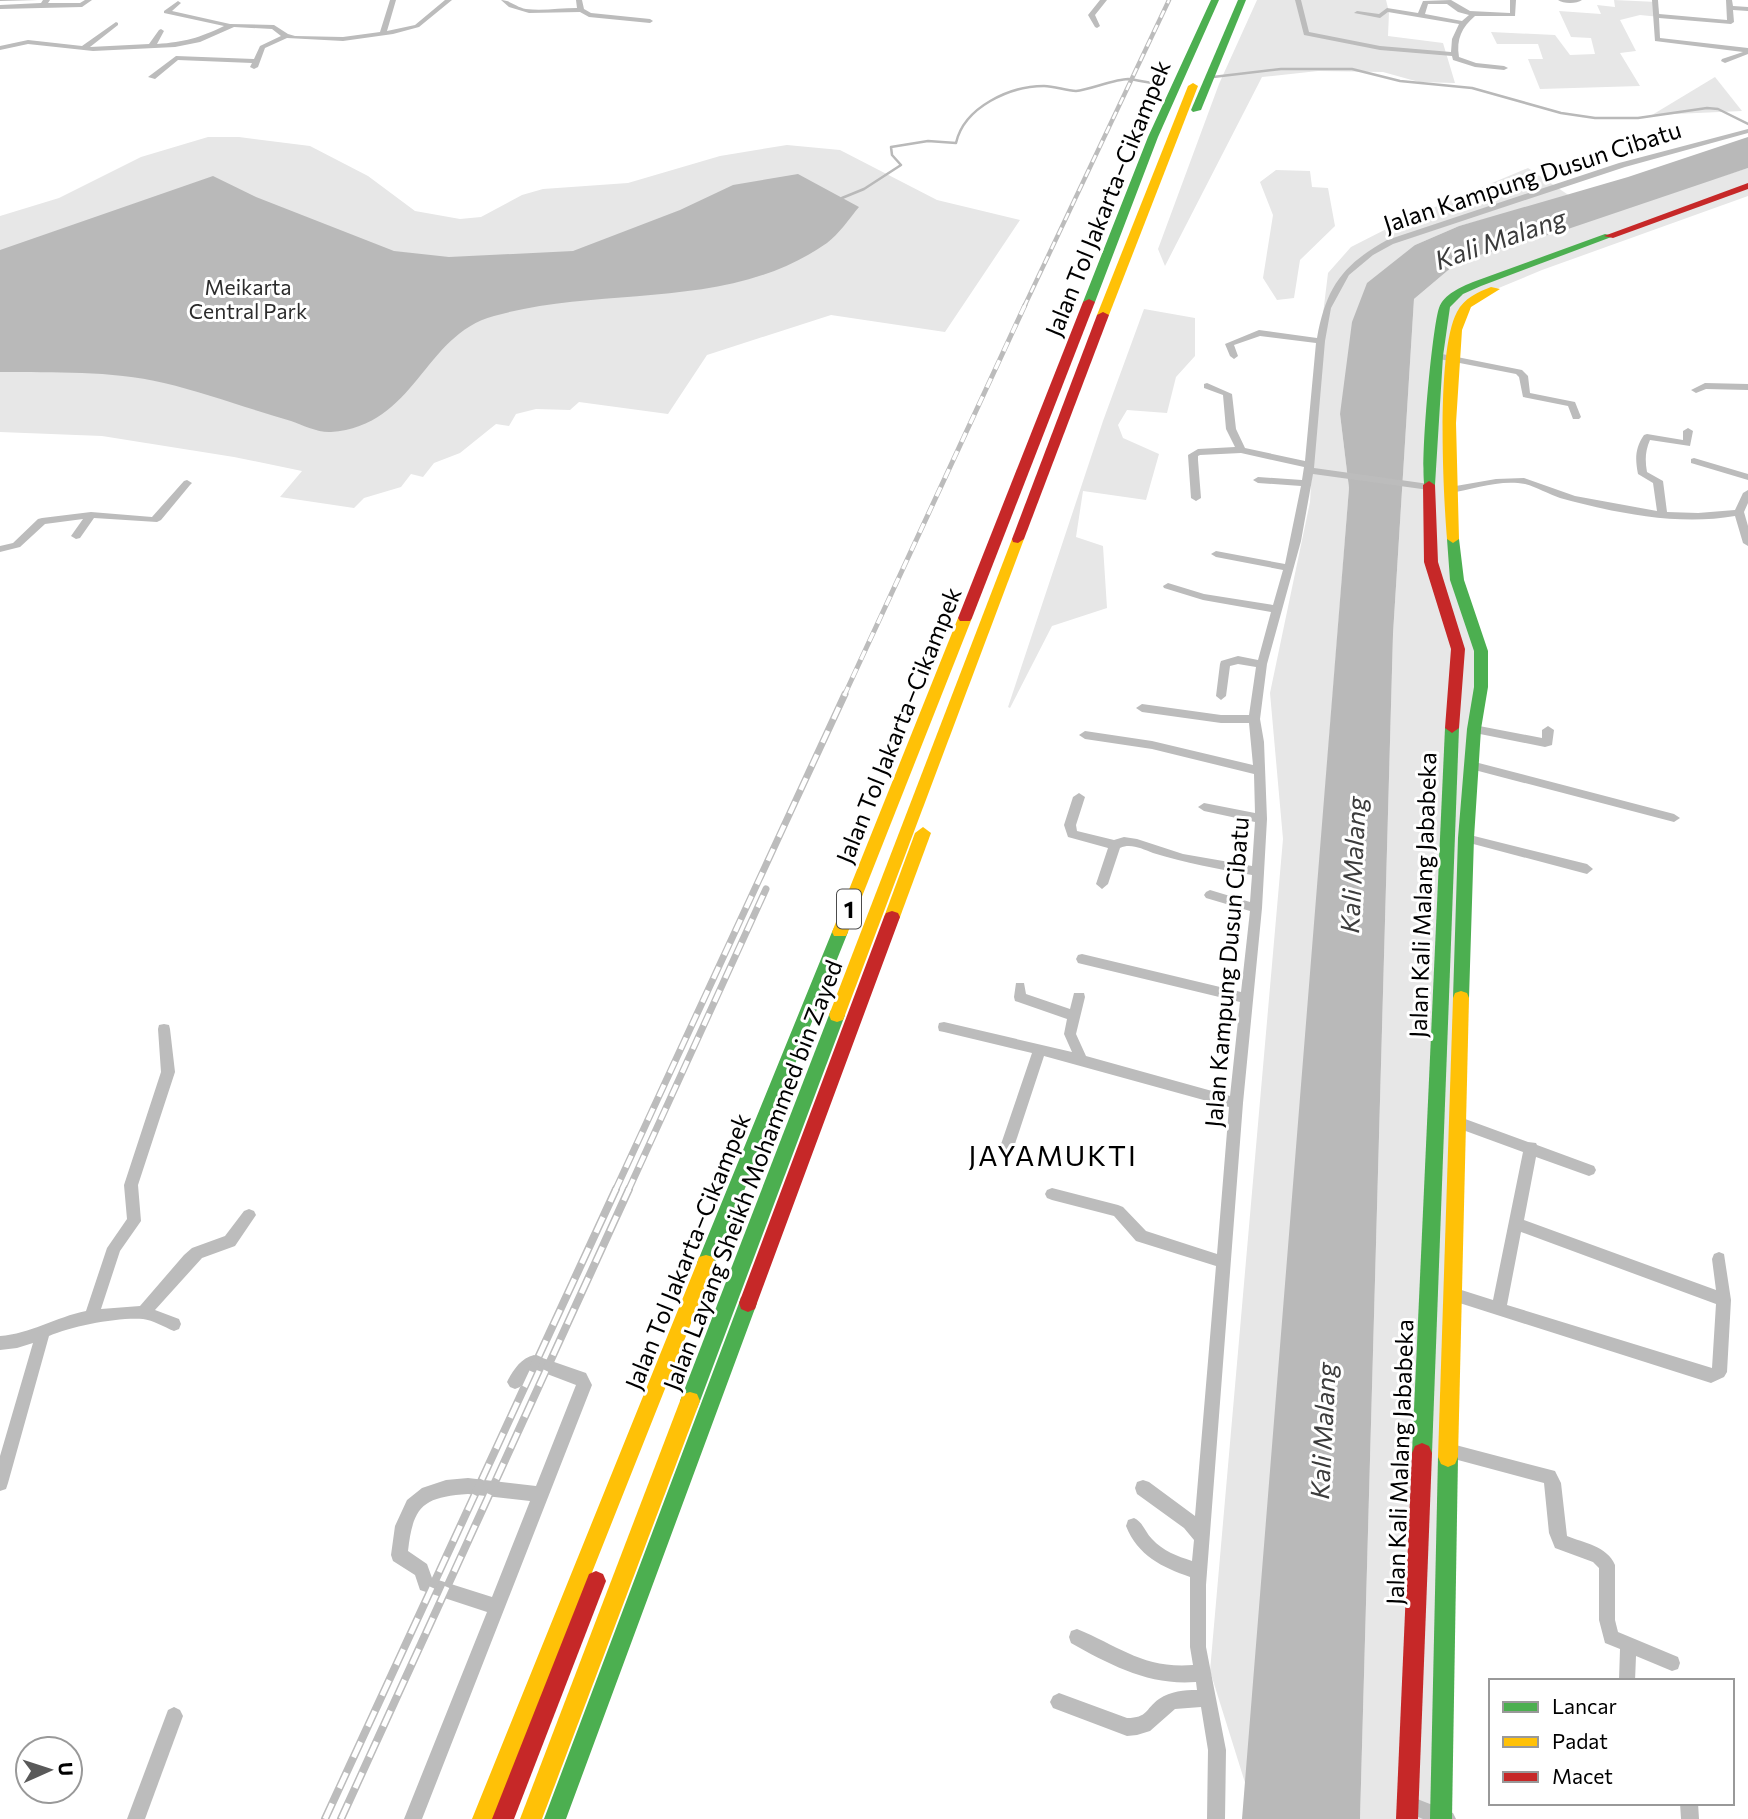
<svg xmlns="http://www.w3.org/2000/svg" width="1748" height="1819" font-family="Commissioner,sans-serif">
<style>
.green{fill:#e7e7e7}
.water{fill:#b9b9b9}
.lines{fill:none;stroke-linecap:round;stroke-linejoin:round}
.stream{stroke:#b9b9b9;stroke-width:2.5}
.street{fill:#bcbcbc;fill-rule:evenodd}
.fast{fill:#4caf50;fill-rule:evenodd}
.slow{fill:#ffc107;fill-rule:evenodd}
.jam{fill:#c62828;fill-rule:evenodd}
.rail-far3-casing{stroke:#bcbcbc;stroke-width:4.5}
.rail-far2-casing{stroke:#bcbcbc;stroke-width:5}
.rail-far1-casing{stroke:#bcbcbc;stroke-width:7}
.rail-casing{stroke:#bcbcbc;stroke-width:8}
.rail-far3{stroke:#fff;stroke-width:2.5;stroke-dasharray:8;stroke-linecap:butt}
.rail-far2{stroke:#fff;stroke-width:3.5;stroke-dasharray:10;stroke-linecap:butt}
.rail-far1{stroke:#fff;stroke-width:4.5;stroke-dasharray:13;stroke-linecap:butt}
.rail{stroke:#fff;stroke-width:5;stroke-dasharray:17;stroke-linecap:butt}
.wall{fill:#bcbcbc}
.labels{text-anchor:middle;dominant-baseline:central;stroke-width:6;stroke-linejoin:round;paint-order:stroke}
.far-park-label{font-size:21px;fill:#2b2b2b;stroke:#fff}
.shield{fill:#fff;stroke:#4c4c4c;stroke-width:2}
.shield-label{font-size:23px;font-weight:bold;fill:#000}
.street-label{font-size:24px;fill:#000;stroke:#fff}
.water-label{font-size:26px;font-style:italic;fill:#3c3c3c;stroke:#fff}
.quarter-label{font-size:28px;letter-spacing:2px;fill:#000;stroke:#fff}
</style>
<rect width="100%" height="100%" fill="#fff"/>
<g class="green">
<polygon points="1257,0 1386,0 1389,12 1388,36 1443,43 1455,83 1419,82 1383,72 1318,71 1262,77 1165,266 1158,249 1219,84"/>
<polygon points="1614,0 1657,2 1660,17 1640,15 1620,20 1636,51 1620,53 1640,86 1540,89 1528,59 1543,59 1538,44 1497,44 1491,32 1555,35 1570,55 1595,54 1591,38 1571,37 1559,11 1601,14 1597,5 1615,7"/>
<polygon points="1715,77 1742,111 1652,115"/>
<polygon points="208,137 239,137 310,146 368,176 415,211 460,219 481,217 522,195 543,189 628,183 720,156 787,145 840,150 937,200 1020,220 945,332 831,315 707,355 668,414 579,402 570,410 536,409 516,414 509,426 496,424 460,453 434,463 423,477 411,474 401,487 364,498 354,508 280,497 302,471 234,457 102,436 0,432 0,216 59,198 141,157"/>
<polygon points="1528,168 1570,196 1459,226 1415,245 1340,414 1349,488 1247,1789 1210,1671 1283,839 1270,693 1310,502 1320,339 1328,273 1351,247 1404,220"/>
<polygon points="1748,168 1748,196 1542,270 1472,299 1463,308 1454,359 1457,580 1481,651 1474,729 1441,1819 1360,1819 1393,634 1414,299 1459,261"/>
<polygon points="1276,170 1310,171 1312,187 1328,188 1335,226 1300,260 1294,298 1277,300 1263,278 1273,215 1260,182"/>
<polygon points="1144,309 1195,318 1195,356 1176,377 1167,413 1127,410 1118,425 1123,438 1159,454 1146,500 1083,491 1076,537 1103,546 1107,608 1052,626 1010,708 1008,707 1103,421"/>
</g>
<g class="water">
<polygon points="1748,137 1748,168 1565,230 1459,261 1414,299 1393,634 1360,1819 1242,1819 1349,488 1340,414 1352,322 1367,283 1415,245 1459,226 1628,177"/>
<path d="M798,174L859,207C849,219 839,234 827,243C729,312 604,285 494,316C423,335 416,426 331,432C319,433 302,425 291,421C249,409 206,393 164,383C109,370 55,373 0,372V250L213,176L256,197L394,251L449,257L573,251L680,210L733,185Z"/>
</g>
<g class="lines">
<g class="stream">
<polyline points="1213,77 1281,69 1352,69 1400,81 1472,88 1561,113 1595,118 1638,118 1707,108 1718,109 1748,124"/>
<path d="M842,198L864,189L901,165L892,155L891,147L928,141L956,143C964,107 1010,86 1044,86C1055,86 1066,91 1076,91C1089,90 1115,79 1128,79C1142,80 1149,85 1165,83"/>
</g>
<g class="street">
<polygon points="43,0 50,0 48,3 80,3 85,0 92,0 82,7 0,9 0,5 41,3"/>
<path d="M390,0H396L387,31L415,25L445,0H452L419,27L393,34L343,41L287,38L265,48L258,67L254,69L250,67L252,63L178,60L155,79L148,77L176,56L254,59L260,46L281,36L272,29L234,27L200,42L175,47L93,51L28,44L0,50V46L28,40L82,46L116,22L118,23V25L90,47L149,44L159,30L161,29L164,31L157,44C185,42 199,38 224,26L164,13V11L178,1L181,3L172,11L230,24L274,25L288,34L295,36L343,37L380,32Z"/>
<path d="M501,0C510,0 516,7 526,9C543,11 560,8 577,8L576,0H582L584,9L591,13L650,19L653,21L650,23L589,17L580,12L529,13L509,7Z"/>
<polygon points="1100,0 1107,0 1095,15 1100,26 1097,28 1095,27 1088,15"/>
<path d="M1295,0H1301L1309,32L1380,46L1451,52L1452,39L1459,24L1388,12L1380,18L1354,13L1357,11L1379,14L1387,8L1418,13L1423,1L1451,0L1470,11L1510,13V0H1516L1515,16H1475C1462,27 1456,39 1459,57L1476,63L1504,66L1508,68L1504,70L1475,67L1453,60L1452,56L1380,50L1304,35ZM1428,4H1447L1458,12L1469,15L1462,21L1425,14Z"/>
<path d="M1558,0H1582C1577,4 1563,4 1558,0Z"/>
<polygon points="1652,0 1658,0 1659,14 1727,20 1726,0 1732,0 1733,6 1748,7 1748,11 1733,10 1734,22 1731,24 1659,18 1660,38 1748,48 1748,54 1725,63 1721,61 1722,59 1743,52 1655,41"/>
<path d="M1748,129V133L1625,167L1393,244L1373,255L1349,275L1331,308L1325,341L1314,468L1429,484L1434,487L1429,490L1313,474L1301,541L1267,664L1260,719L1264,742L1267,819L1262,908L1243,1103L1206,1585V1647L1226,1750L1225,1819H1207L1208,1750L1201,1707L1175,1709L1150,1731L1137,1735L1127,1736L1053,1708L1050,1702L1053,1696L1059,1693L1127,1718C1148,1718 1145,1709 1159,1699C1171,1691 1184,1690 1197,1690L1196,1682C1150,1686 1110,1665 1071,1643L1069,1637L1071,1631L1077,1629C1119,1646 1143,1669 1193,1665L1190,1647V1577C1162,1567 1138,1556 1126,1526L1128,1520L1134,1518C1143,1522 1145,1532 1152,1539C1163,1551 1177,1556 1192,1561L1194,1540L1184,1528L1137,1494L1135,1488L1137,1482L1143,1480L1149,1482L1195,1516L1216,1266L1136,1241L1114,1216L1052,1200L1047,1198L1045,1194L1047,1190L1052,1188L1118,1205L1123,1207L1146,1231L1217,1254L1229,1107L1044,1056L1013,1150L1011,1154L1006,1156L1001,1154L999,1150L1032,1053L944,1032L939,1031L938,1027L939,1023L944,1022L1072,1052L1064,1034L1067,1019L1015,1001L1014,997L1016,983H1024L1026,994L1070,1009L1074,993H1084L1085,997L1076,1034L1086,1056L1230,1096L1240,1002L1082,964L1078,963L1076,959L1078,955L1082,954L1241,992L1250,911L1206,898L1204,895L1206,892L1210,890L1250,902L1252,875C1218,869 1185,863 1153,853C1142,849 1131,843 1120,848L1108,884L1102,889L1096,884L1108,848L1068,837L1064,825L1073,797L1079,793L1085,797L1076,825L1077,831L1114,840L1124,837L1137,839L1183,854L1252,866L1255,822L1204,811L1198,807L1204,803L1255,813L1254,774L1152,749L1085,739L1079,735L1085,731L1152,741L1253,765L1249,723H1221L1142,712L1136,708L1142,704L1221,715H1249L1256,667L1238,664L1230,666L1226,696L1221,700L1216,696L1220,664L1221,661L1238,656L1258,660L1271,612L1203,600L1164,588L1163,586L1168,583L1204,594L1273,605L1283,570L1216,557L1211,554L1216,551L1285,564L1301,486L1258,483L1253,480L1258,477L1302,480L1304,467L1241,453L1200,455L1198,456V460L1201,498L1196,501L1191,498L1188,455L1198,449L1235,447L1226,429L1223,395L1204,388V384L1207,383L1232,394L1236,429L1245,448L1305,461L1316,343L1260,336L1234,345L1238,356L1234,359L1230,356L1225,344L1259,330L1317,338C1326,288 1342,265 1387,240L1619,163Z"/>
<polygon points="1437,353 1522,370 1528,376 1530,393 1575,402 1581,417 1579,419 1573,419 1568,406 1523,397 1519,377 1516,374 1434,358 1434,354"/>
<polygon points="1705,383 1748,384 1748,390 1706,389 1696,393 1691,390"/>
<path d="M1688,428L1693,431L1690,446L1650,440C1645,451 1645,461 1647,472L1663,481L1667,512L1698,513L1735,510L1743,493L1748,490V503L1744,512L1748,526V546L1743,543L1735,516C1678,526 1615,513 1560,498C1548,494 1537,487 1525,484C1501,479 1473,489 1450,493L1445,490L1450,487L1496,479L1524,478L1575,496L1657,511L1653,483L1638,474C1635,459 1635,448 1644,435L1647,434L1683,440V431Z"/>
<polygon points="1694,458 1748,474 1748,480 1691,463 1691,459"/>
<polygon points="187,480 192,483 190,485 161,520 157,522 94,518 80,538 76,539 71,536 83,519 45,524 20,547 0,552 0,546 13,543 38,519 42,518 91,512 152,517 184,481"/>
<polygon points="1474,725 1542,738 1542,730 1548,726 1554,730 1552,745 1545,747 1470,732 1468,729 1470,726"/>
<polygon points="1471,761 1674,814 1680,818 1674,822 1467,768 1465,765 1467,762"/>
<polygon points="1466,834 1587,864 1593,869 1587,874 1462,841 1460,838"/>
<path d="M164,1024L169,1025L170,1029L175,1072L138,1185L141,1221L120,1251L101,1309L140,1306L184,1255L192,1248L225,1236L244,1211L249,1209L254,1211L256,1215L235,1246L202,1258L155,1310L179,1319L181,1324L179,1329L174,1331C164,1327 153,1320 143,1319C118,1317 72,1326 49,1336L8,1483L6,1489L0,1491V1456L33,1343L17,1348L0,1350V1336C30,1334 56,1317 86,1311L107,1248L127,1219L124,1185L161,1072L158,1029L159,1025Z"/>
<path d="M1457,1116L1528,1142L1536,1143L1537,1145L1594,1166L1596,1170L1594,1174L1589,1176L1536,1157L1524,1220L1716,1290L1712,1259L1714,1254L1719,1252L1724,1254L1731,1300L1727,1372L1724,1377L1711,1383L1447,1299L1445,1294L1447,1289L1452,1287L1493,1300L1523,1152L1452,1126L1450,1122L1452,1118ZM1521,1232L1716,1304L1712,1368L1507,1305Z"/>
<path d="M534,1355L586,1373L592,1385L422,1819H404L487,1612L420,1590L415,1575L393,1561L391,1555L395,1526L407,1500L422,1488L446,1480L468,1478L536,1486L576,1385L534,1369L520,1387L515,1389L510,1387L507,1382C513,1370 521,1358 534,1355ZM468,1494L530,1501L492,1597L432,1578L427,1564L408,1551C413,1506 423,1497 468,1494Z"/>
<path d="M1448,1443L1555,1471L1561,1483L1567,1536C1584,1543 1607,1546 1615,1565V1620L1618,1632L1678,1657L1680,1663L1678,1669L1672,1671L1636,1656L1635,1681H1619L1620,1649L1605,1643L1599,1620V1568L1593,1562L1555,1548L1549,1533L1544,1483L1443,1456L1440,1451L1443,1446Z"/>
<polygon points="174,1707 180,1710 183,1716 145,1819 127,1819 168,1710"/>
<polygon points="1407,1795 1453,1813 1456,1819 1423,1819 1401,1810 1398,1804 1401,1798"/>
<polygon points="1680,1803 1698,1803 1699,1819 1681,1819"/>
</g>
<g class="fast">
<polygon points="1211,0 1219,0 1158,137 1095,302 1085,304 1083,302 1148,137"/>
<polygon points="1238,0 1246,0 1201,110 1193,112 1191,110"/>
<path d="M1605,234L1614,236L1481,286L1463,294L1450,307L1443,356L1435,485L1433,488H1425C1419,471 1432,328 1439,308C1444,294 1461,287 1473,282Z"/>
<polygon points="1453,535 1459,539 1464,580 1488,651 1488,687 1481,729 1474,838 1469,998 1467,1003 1455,1003 1453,998 1458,838 1467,729 1474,687 1474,651 1450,580 1447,539"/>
<polygon points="1452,723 1459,728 1432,1453 1429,1460 1422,1463 1415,1460 1412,1453 1445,728"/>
<polygon points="840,926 846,928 848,932 715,1263 713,1269 706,1271 699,1269 697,1263 832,932 834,928"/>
<polygon points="837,1008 843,1010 845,1015 700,1401 697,1408 690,1410 683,1408 680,1401 829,1015 831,1010"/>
<polygon points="748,1294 755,1297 757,1303 566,1819 544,1819 739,1303 741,1297"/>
<polygon points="1448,1447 1455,1450 1458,1457 1452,1819 1430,1819 1438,1457 1441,1450"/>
</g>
<g class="slow">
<polygon points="1193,83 1198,86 1109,315 1099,317 1097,315 1188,86"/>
<path d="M1491,287L1500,289L1471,307L1462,330L1456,423L1459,539L1453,543L1447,539C1443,491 1436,351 1457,312C1464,298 1478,292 1491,287Z"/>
<polygon points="1018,535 1024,539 845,1015 843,1020 837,1022 831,1020 829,1015 1012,539"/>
<polygon points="965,614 972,618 848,932 846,936 834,936 832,932 958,618"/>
<polygon points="923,827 931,833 900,917 898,921 886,921 884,917 915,833"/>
<polygon points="1461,991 1467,993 1469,998 1458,1457 1455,1464 1448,1467 1441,1464 1438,1457 1453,998 1455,993"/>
<polygon points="706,1255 713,1257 715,1263 494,1819 472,1819 697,1263 699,1257"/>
<polygon points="690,1392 697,1394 700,1401 542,1819 520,1819 680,1401 683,1394"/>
</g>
<g class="jam">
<polygon points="1748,183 1748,189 1613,238 1604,236"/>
<polygon points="1089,299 1095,302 972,618 970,621 960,621 958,618 1083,302"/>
<polygon points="1103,312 1109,315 1024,539 1018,543 1013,542 1012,539 1097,315"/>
<polygon points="1429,481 1435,485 1438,562 1465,649 1459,728 1452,733 1445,728 1451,649 1424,562 1423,485"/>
<polygon points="892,911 898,913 900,917 757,1303 755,1309 748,1312 741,1309 739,1303 884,917 886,913"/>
<polygon points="1422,1443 1429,1446 1432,1453 1418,1819 1396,1819 1412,1453 1415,1446"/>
<polygon points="596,1571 603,1574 606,1581 514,1819 492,1819 589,1574"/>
</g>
<g class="rail-far3-casing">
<polyline id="rail-far3" points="1024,307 1169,0"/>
</g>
<g class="rail-far2-casing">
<polyline id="rail-far2" points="844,696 1025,305"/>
</g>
<g class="rail-far1-casing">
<g id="rail-far1">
<polyline points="615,1191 845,694"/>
<polyline points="628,1191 766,889"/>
</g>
</g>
<g class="rail-casing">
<g id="rail">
<polyline points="325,1819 616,1189"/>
<polyline points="341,1819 629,1189"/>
</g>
</g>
<use href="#rail-far3" class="rail-far3"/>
<use href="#rail-far2" class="rail-far2"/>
<use href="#rail-far1" class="rail-far1"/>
<use href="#rail" class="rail"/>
</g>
<polygon class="wall" points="0,0 38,0 0,1"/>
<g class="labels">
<g class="far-park-label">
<text x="248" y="286">Meikarta<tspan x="248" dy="24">Central Park</tspan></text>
</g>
<rect class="shield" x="837" y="889.5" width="24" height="39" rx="5"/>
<g class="shield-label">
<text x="849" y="909">1</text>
</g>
<g class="street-label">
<text transform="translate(1532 176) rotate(-18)">Jalan Kampung Dusun Cibatu</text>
<text transform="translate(1107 198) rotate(-68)">Jalan Tol Jakarta–Cikampek</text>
<text transform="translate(898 725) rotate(-68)">Jalan Tol Jakarta–Cikampek</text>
<text transform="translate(1422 895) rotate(-88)">Jalan Kali Malang Jababeka</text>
<text transform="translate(1226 972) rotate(-85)">Jalan Kampung Dusun Cibatu</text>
<text transform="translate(752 1175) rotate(-69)">Jalan Layang Sheikh Mohammed bin Zayed</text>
<text transform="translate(687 1251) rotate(-68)">Jalan Tol Jakarta–Cikampek</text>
<text transform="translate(1399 1462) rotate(-88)">Jalan Kali Malang Jababeka</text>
</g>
<g class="water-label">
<text transform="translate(1500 238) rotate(-19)">Kali Malang</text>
<text transform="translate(1352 865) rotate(-87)">Kali Malang</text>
<text transform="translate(1322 1431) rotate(-87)">Kali Malang</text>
</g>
<g class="quarter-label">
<text x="1053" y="1155">JAYAMUKTI</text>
</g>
</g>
<rect x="1489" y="1679" width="245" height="126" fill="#ffffff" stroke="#999999" stroke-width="2"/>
<rect x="1503" y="1702" width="35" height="10" fill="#4caf50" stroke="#999999" stroke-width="2"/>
<text x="1552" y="1714" font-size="21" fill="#000000">Lancar</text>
<rect x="1503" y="1737" width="35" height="10" fill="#ffc107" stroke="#999999" stroke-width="2"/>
<text x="1552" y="1749" font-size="21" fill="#000000">Padat</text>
<rect x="1503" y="1772" width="35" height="10" fill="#c62828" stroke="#999999" stroke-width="2"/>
<text x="1552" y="1784" font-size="21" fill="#000000">Macet</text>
<g transform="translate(49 1770) rotate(87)"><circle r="33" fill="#ffffff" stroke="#999999" stroke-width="2"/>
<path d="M0-5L12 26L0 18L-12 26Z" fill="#595959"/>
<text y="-10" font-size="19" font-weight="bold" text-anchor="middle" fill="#000000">U</text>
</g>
</svg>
